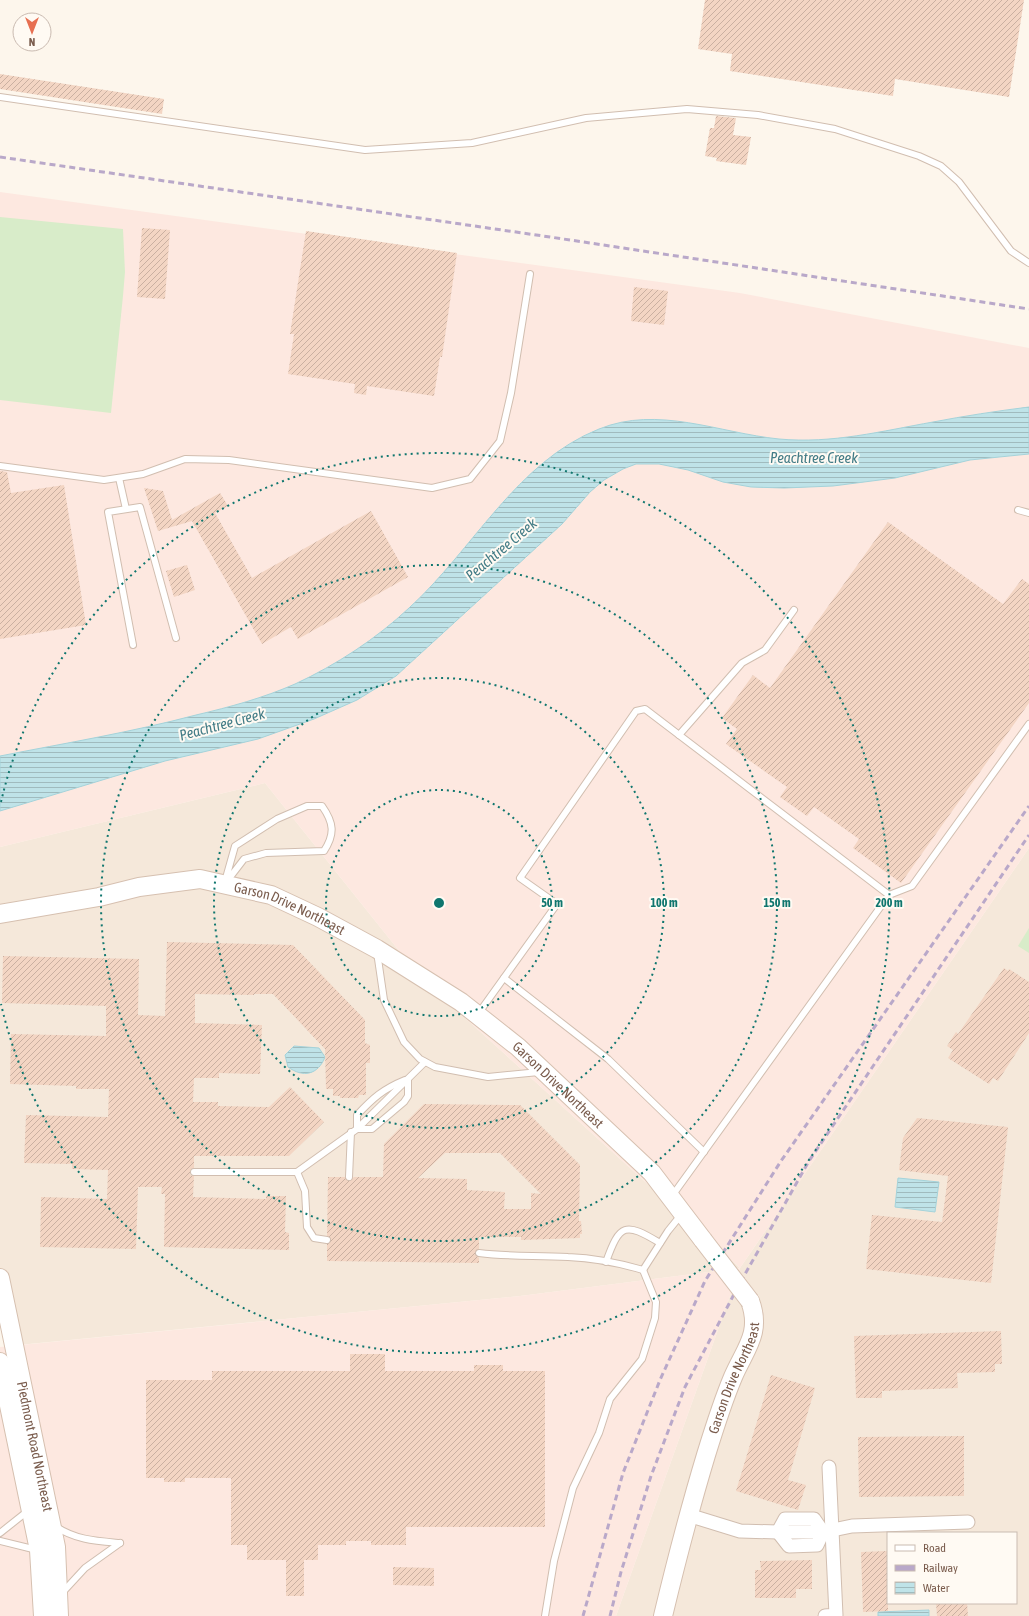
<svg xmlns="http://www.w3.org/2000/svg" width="1029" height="1616" font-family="'Asap Condensed',sans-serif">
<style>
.residential{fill:#f5e8da;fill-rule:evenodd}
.commercial{fill:#fde8e0}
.grass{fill:#d8ecc9}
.water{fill:url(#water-rules);stroke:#a5d3da}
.building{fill:url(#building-hatch);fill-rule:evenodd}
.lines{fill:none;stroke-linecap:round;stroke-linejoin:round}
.lane-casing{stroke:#d1beb0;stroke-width:8}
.street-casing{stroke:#d1beb0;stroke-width:15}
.secondary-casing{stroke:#d6c0b0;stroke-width:20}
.lane{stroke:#fff;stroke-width:6}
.street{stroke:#fff;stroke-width:13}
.secondary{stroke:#fff;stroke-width:18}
.rail{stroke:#b9a8c9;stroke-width:3;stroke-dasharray:6 4;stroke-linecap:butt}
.secondary-bridge-casing{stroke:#d6c0b0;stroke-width:20;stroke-linecap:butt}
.secondary-bridge{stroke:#fff;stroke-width:18}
.ring{fill:none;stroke:#0f766e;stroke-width:2;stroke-dasharray:2 4}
.labels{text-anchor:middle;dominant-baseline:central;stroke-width:4;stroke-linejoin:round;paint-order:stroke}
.street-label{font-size:14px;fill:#7a5c4d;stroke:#fffaf3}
.water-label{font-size:15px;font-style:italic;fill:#437c86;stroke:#fffaf3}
.centre{fill:#0f766e;stroke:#fffaf3;stroke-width:2}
.ring-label{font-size:12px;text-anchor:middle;font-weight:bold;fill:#0f766e;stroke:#fffaf3;stroke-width:4;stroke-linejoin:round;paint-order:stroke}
</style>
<defs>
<pattern id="water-rules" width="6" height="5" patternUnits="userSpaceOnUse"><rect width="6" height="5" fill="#bfe3e8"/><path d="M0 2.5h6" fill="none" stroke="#a0bbbe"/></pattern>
<pattern id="building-hatch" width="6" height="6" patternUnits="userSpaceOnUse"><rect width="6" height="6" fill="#f3d5c3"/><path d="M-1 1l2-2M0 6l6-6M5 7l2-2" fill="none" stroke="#cab0a1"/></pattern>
</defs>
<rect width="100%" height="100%" fill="#fdf6ec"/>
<path class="residential" d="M265,783L420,977L740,1268L1029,848V1616H616L740,1268L520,1296L8,1346L0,1303V847ZM888,1533H1016V1603H888Z"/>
<polygon class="commercial" points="0,192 740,293 1029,348 1029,848 740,1268 616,1616 0,1616 0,1347 520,1296 740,1268 420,977 265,783 0,847"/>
<g class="grass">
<polygon points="0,217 123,229 125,272 123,296 111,413 0,400"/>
<polygon points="1029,928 1029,953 1018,946"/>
</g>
<g class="water">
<path d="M1029,407V454L970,460L895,478L833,486L784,488L751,487L723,482L688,470L659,464H636L623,469L604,480L590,492L562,524L396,676L357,700L314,719L258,739L165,761L0,811V756C66,743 132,732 196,715C230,707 263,698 295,684C336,665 376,639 409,608C473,550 516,462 599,429C658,405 719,433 779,439C832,444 882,431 933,422C964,416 997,411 1029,407Z"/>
<path d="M294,1046L319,1048L325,1057C318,1075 303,1078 288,1067L285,1055Z"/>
<polygon points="898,1178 939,1182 935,1212 895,1207"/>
<polygon points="929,1610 929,1616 878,1616 878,1612"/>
</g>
<g class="building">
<polygon points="705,0 1024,0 1009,97 895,79 893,96 730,71 732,54 698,49"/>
<polygon points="0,74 164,99 162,114 0,89"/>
<polygon points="716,116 736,118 733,135 751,137 746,165 716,161 717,158 705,156 710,128 714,128"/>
<polygon points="142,228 170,230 165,299 137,297"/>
<polygon points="306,231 457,253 442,357 440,357 434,396 367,386 366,395 354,393 355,384 288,374 294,334 290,334"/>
<polygon points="634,287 668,291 664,325 631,321"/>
<polygon points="0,471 7,472 11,493 64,485 86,625 0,639"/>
<polygon points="144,488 163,491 172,520 220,493 228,506 215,513 252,578 371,511 408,577 298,639 291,627 262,644 192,521 158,531"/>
<polygon points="888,522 1003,604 1022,579 1029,584 1029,703 901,883 853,848 859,839 814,807 807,816 780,797 787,787 726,744 737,729 722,718 753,675 770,688"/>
<polygon points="187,565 195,590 174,597 166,571"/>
<polygon points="167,942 293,945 365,1020 365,1043 370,1045 370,1063 366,1063 366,1095 359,1095 358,1098 340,1098 340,1096 333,1096 333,1089 326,1089 325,1049 273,994 254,994 254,995 195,994 195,1023 262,1025 260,1074 219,1073 219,1078 194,1078 193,1102 218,1102 218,1106 269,1107 290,1087 324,1122 289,1156 194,1156 194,1168 190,1170 190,1175 194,1176 193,1197 266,1199 266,1196 286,1196 285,1232 289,1233 289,1250 164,1247 165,1194 161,1194 162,1187 138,1187 136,1249 40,1247 41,1197 107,1199 108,1170 72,1169 72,1164 24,1163 26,1115 108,1117 109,1089 76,1089 76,1086 10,1084 11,1034 106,1036 106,1006 2,1003 3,956 139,959 138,1015 165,1016"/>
<polygon points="1004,968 1008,971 1009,969 1029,982 1029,1033 998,1081 993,1078 989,1084 948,1058 953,1050 947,1046 956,1032 958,1034"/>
<path d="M424,1104L520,1105L580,1165L579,1221H581L582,1234H580V1238L521,1240V1237H479V1249L475,1253L479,1258V1263L327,1261V1244L331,1240L327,1236L328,1177H345L349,1181L354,1177H383L384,1144ZM445,1153H500L541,1194L531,1193V1209H504L505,1192L467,1190V1179L418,1178Z"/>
<polygon points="917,1118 1008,1127 991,1283 866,1269 872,1215 942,1222 948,1176 899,1170 903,1138"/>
<polygon points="1001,1331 1002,1364 995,1364 995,1372 957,1373 958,1388 882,1391 882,1398 856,1398 854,1336"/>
<polygon points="350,1354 385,1354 385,1371 474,1371 474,1365 503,1365 503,1371 545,1371 545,1527 406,1527 406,1545 371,1545 371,1541 346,1541 346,1545 318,1545 318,1560 304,1560 304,1596 286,1596 286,1560 247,1560 247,1545 231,1545 231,1478 185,1478 185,1482 164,1482 164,1478 146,1478 146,1380 212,1380 212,1371 350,1371"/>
<polygon points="771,1375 815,1388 788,1480 806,1485 798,1510 736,1491"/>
<polygon points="964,1436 964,1496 859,1497 858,1437"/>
<polygon points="888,1551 888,1611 863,1612 861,1552"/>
<polygon points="812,1560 812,1589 796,1589 796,1598 755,1598 755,1570 761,1570 760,1561"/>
<polygon points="393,1567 434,1568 434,1586 393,1585"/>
<polygon points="936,1603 967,1603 968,1616 937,1616"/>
</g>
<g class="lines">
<g class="lane-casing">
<g id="lane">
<polyline points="0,97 365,150 472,143 586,118 687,109 758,115 835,129 919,156 941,166 959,182 1011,251 1029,263"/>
<polyline points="0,466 104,480 143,474 185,459 229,460 432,488 470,479 500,441 511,393 530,274"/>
<polyline points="119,478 126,509"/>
<polyline points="1018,510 1029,513"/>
<polyline points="133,645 108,512 140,507 176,638"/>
<polyline points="679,735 742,663 765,650 794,610"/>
<path d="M307,806H322C334,823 335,834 324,851L266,853L244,859L224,885L235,846L277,819Z"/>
<polyline points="377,952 384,1000 404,1042 420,1059 435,1067 488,1077 539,1072"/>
<polyline points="504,978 608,1059 704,1152"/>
<polyline points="478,1014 557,904 520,878 636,711 645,709 889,895"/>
<polyline points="357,1129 372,1129 404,1102 408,1096 408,1080"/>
<path d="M357,1129V1115C373,1098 383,1089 405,1080"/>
<polyline points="194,1172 297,1172 357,1129 425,1062"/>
<polyline points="297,1172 305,1191 307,1227 314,1238 327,1240"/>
<polyline points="349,1177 351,1132"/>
<polyline points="672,1196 889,895 912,886 1029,724"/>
<path d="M479,1253C509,1257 538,1255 568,1257C593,1258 619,1263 643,1270"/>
<path d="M606,1262C620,1223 625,1222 660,1243"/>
<polyline points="643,1270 668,1231 681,1215"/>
<path d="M55,1526C75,1540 97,1541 120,1543"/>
<polyline points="0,1533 29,1510"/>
<polyline points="0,1541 37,1550"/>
<polyline points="61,1594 85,1568 120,1543"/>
<polyline points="545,1616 554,1561 573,1488 599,1433 610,1399 642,1359 655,1318 656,1302 643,1270"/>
</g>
</g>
<g class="street-casing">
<g id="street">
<polyline points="688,1515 740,1531 778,1532 823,1532 852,1526 968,1522"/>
<polyline points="778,1532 785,1519 814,1519 823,1532"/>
<polyline points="778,1532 789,1546 817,1545 823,1532"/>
<polyline points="825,1616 836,1615 829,1467"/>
</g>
</g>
<g class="secondary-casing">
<g id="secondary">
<path id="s1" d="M0,914L99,897L139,887L200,879L271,895L318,917L377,949L461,1002L518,1047L652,1173L703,1240"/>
<path id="s2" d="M0,1278L56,1547L59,1616"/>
<polyline points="0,1362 39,1550 43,1616"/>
<path id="s3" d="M663,1616C676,1562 690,1508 706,1455C714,1429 722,1403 733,1377C745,1349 762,1333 750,1301"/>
</g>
</g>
<use href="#lane" class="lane"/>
<use href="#street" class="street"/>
<use href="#secondary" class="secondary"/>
<g class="rail">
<polyline points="0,157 550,237 1029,309"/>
<polyline points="583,1616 623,1473 660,1380 705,1281 781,1161 1029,806"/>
<polyline points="610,1616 621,1572 651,1476 685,1387 740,1283 809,1161 1029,835"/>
</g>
<g class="secondary-bridge-casing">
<polyline id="secondary-bridge" points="703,1240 750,1301"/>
</g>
<use href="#secondary-bridge" class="secondary-bridge"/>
</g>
<g class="ring">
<circle cx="439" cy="903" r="113"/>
<circle cx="439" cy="903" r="225"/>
<circle cx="439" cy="903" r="338"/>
<path d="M1 802A450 450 0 1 1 1 1004"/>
</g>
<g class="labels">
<g class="street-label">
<text stroke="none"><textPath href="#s1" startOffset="298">Garson Drive Northeast</textPath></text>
<text stroke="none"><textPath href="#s1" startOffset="622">Garson Drive Northeast</textPath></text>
<text stroke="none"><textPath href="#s3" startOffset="249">Garson Drive Northeast</textPath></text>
<text stroke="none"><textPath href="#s2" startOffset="172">Piedmont Road Northeast</textPath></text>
</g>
<g class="water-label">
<text x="814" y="457">Peachtree Creek</text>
<text transform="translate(501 549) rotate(-40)">Peachtree Creek</text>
<text transform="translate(222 724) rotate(-15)">Peachtree Creek</text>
</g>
</g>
<circle cx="439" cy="903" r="6" class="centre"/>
<g class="ring-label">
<text x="552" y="907">50 m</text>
<text x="664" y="907">100 m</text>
<text x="777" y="907">150 m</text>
<text x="889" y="907">200 m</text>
</g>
<rect x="887" y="1532" width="130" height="72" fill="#fffaf3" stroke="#cabbb1"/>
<rect x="895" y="1545" width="20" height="6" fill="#ffffff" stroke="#cabbb1"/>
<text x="923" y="1552" font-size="12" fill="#7a5c4d">Road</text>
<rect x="895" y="1565" width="20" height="6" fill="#b9a8c9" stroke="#cabbb1"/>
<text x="923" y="1572" font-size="12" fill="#7a5c4d">Railway</text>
<rect x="895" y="1582" width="20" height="12" fill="url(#water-rules)" stroke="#cabbb1"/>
<text x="923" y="1592" font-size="12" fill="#7a5c4d">Water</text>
<g transform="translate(32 32) rotate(180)"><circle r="19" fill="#fffaf3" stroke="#cabbb1"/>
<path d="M0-3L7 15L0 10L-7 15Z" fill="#e76f51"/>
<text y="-6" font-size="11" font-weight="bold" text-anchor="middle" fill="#7a5c4d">N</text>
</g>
</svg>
